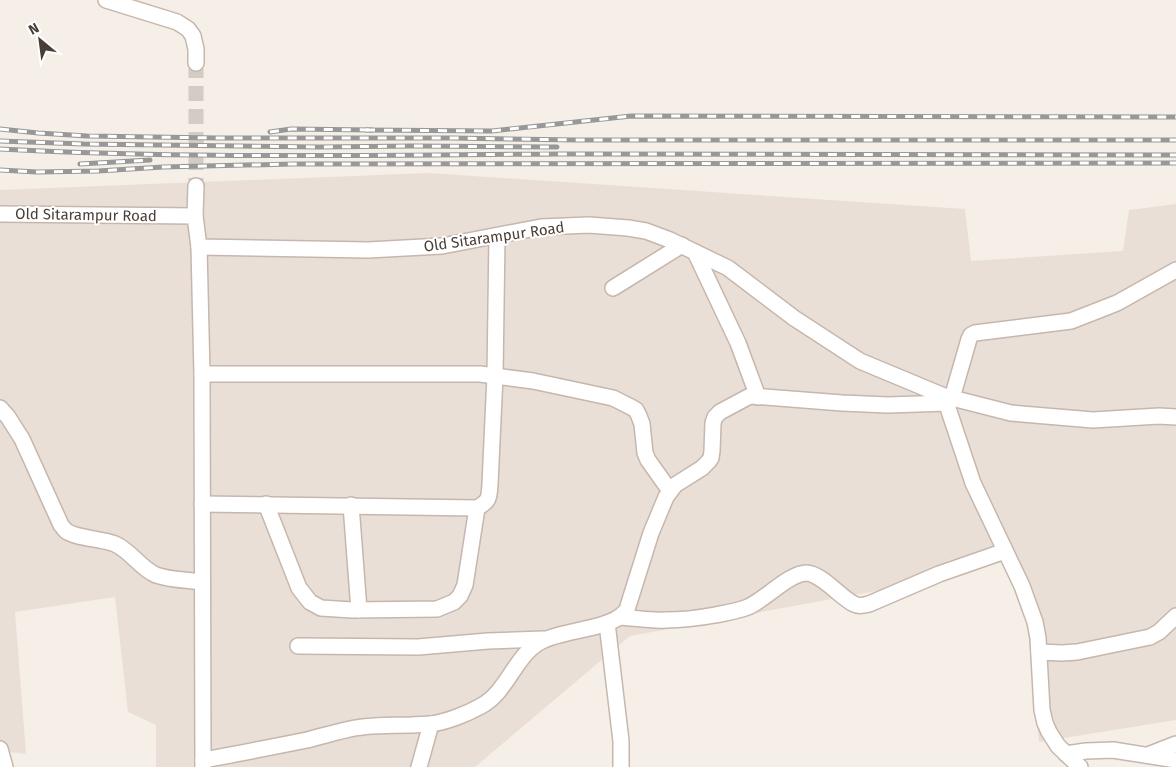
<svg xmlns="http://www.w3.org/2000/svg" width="1176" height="767" font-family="'Fira Sans',sans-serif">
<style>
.residential{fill:#eadfd6}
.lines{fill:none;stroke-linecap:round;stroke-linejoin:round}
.minor-tunnel{stroke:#d3ccc4;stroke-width:15;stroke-dasharray:15 8;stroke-linecap:butt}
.minor-casing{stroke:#c5b7ad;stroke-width:18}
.minor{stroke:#fff;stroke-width:15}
.rail-casing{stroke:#989898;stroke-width:5}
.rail{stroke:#fff;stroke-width:3;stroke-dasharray:9;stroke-linecap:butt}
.labels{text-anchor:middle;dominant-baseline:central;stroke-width:4;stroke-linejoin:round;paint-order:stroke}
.street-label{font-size:15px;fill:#4a3e36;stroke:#fff}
</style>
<rect width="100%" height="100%" fill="#f5efe8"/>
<polygon class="residential" points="428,173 965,209 971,261 1123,251 1129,210 1176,204 1176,720 1039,742 1027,620 1002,561 952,559 898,587 630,636 475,767 156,767 156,725 128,712 115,597 15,612 26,754 0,751 0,190"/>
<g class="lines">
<polyline class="minor-tunnel" points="196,63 196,186"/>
<g class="minor-casing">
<g id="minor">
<polyline points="106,0 177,22 188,29 193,36 196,49 196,63"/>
<polyline points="0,214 195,216 199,247 368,250 442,246 541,227 589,225 628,228 646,231 670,240 728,268 794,318 860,361 944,396 1011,413 1093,420 1159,416 1176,417"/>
<polyline points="195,216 196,186"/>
<polyline points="199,247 202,374 203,767"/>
<polyline points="695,252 738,343 758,397"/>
<polyline points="613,288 682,245"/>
<polyline points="202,374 480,374 533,381 613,398 631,407 636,410 639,416 642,424 645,453 648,460 670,491"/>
<polyline points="944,396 973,483 1022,586 1035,622 1038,638 1042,710 1045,723 1049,732 1058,746 1080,767"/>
<polyline points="952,398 969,339 971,335 975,333 1071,321 1117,303 1176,270"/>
<path d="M0,408L8,417L22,439L61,525C63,527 64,529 66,531C78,539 101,538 115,544C131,551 140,568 156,575C170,580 187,580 202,582"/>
<path d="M202,504L477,508C490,501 489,497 490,484L495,376L497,236"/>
<polyline points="266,504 299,588 310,602 321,608 352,610 437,609 454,602 460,596 465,585 477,508"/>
<polyline points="351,505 359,610"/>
<path d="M620,617C635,618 651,621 666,620C682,620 699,618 715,615C726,613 738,611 748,607C766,599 789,573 807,573C822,574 841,598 854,604C859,607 865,605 869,604L939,574L1005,551"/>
<polyline points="607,623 621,741 621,767"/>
<polyline points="298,646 418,647 488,641 544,639"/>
<polyline points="1039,652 1062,653 1077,652 1150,637 1159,632 1176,616"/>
<polyline points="0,749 5,767"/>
<polyline points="1066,754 1086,751 1113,750 1176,760"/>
<polyline points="1148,755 1176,744"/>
<path d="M203,760C237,754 272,747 307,740C323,736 339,731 355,728C373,725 393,725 412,725C418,724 424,725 431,724C446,722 467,714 481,706C508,692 515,654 542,641C563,630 610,629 624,613C627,611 628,607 629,603L651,533L666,497L675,485L702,468L708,462L711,458L712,451L713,423L715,417L720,412L748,397L752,396L842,403L888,405L947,403"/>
<polyline points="419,767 431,724"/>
</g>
</g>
<use href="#minor" class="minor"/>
<g class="rail-casing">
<g id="rail">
<polyline points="0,129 38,133 87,136 217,138 452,138 578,140 1176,140"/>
<polyline points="366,130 492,131 631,116 1176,117"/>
<polyline points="270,132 291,129 372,130"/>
<polyline points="0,141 84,144 319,147 414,146 557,147"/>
<path d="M0,149C187,159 374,155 561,154C766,154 971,155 1176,155"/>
<polyline points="80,164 150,160"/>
<polyline points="0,170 37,172 98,171 163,167 293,164 1176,163"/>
</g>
</g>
<use href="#rail" class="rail"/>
</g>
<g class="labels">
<g class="street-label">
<text transform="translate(86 215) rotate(1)">Old Sitarampur Road</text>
<text transform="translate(494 237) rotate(-8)">Old Sitarampur Road</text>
</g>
</g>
<g transform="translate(40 40) rotate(331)" stroke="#ffffff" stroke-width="4" paint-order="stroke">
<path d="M0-4L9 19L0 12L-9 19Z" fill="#4a3e36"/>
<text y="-8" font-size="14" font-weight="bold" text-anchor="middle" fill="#4a3e36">N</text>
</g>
</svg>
